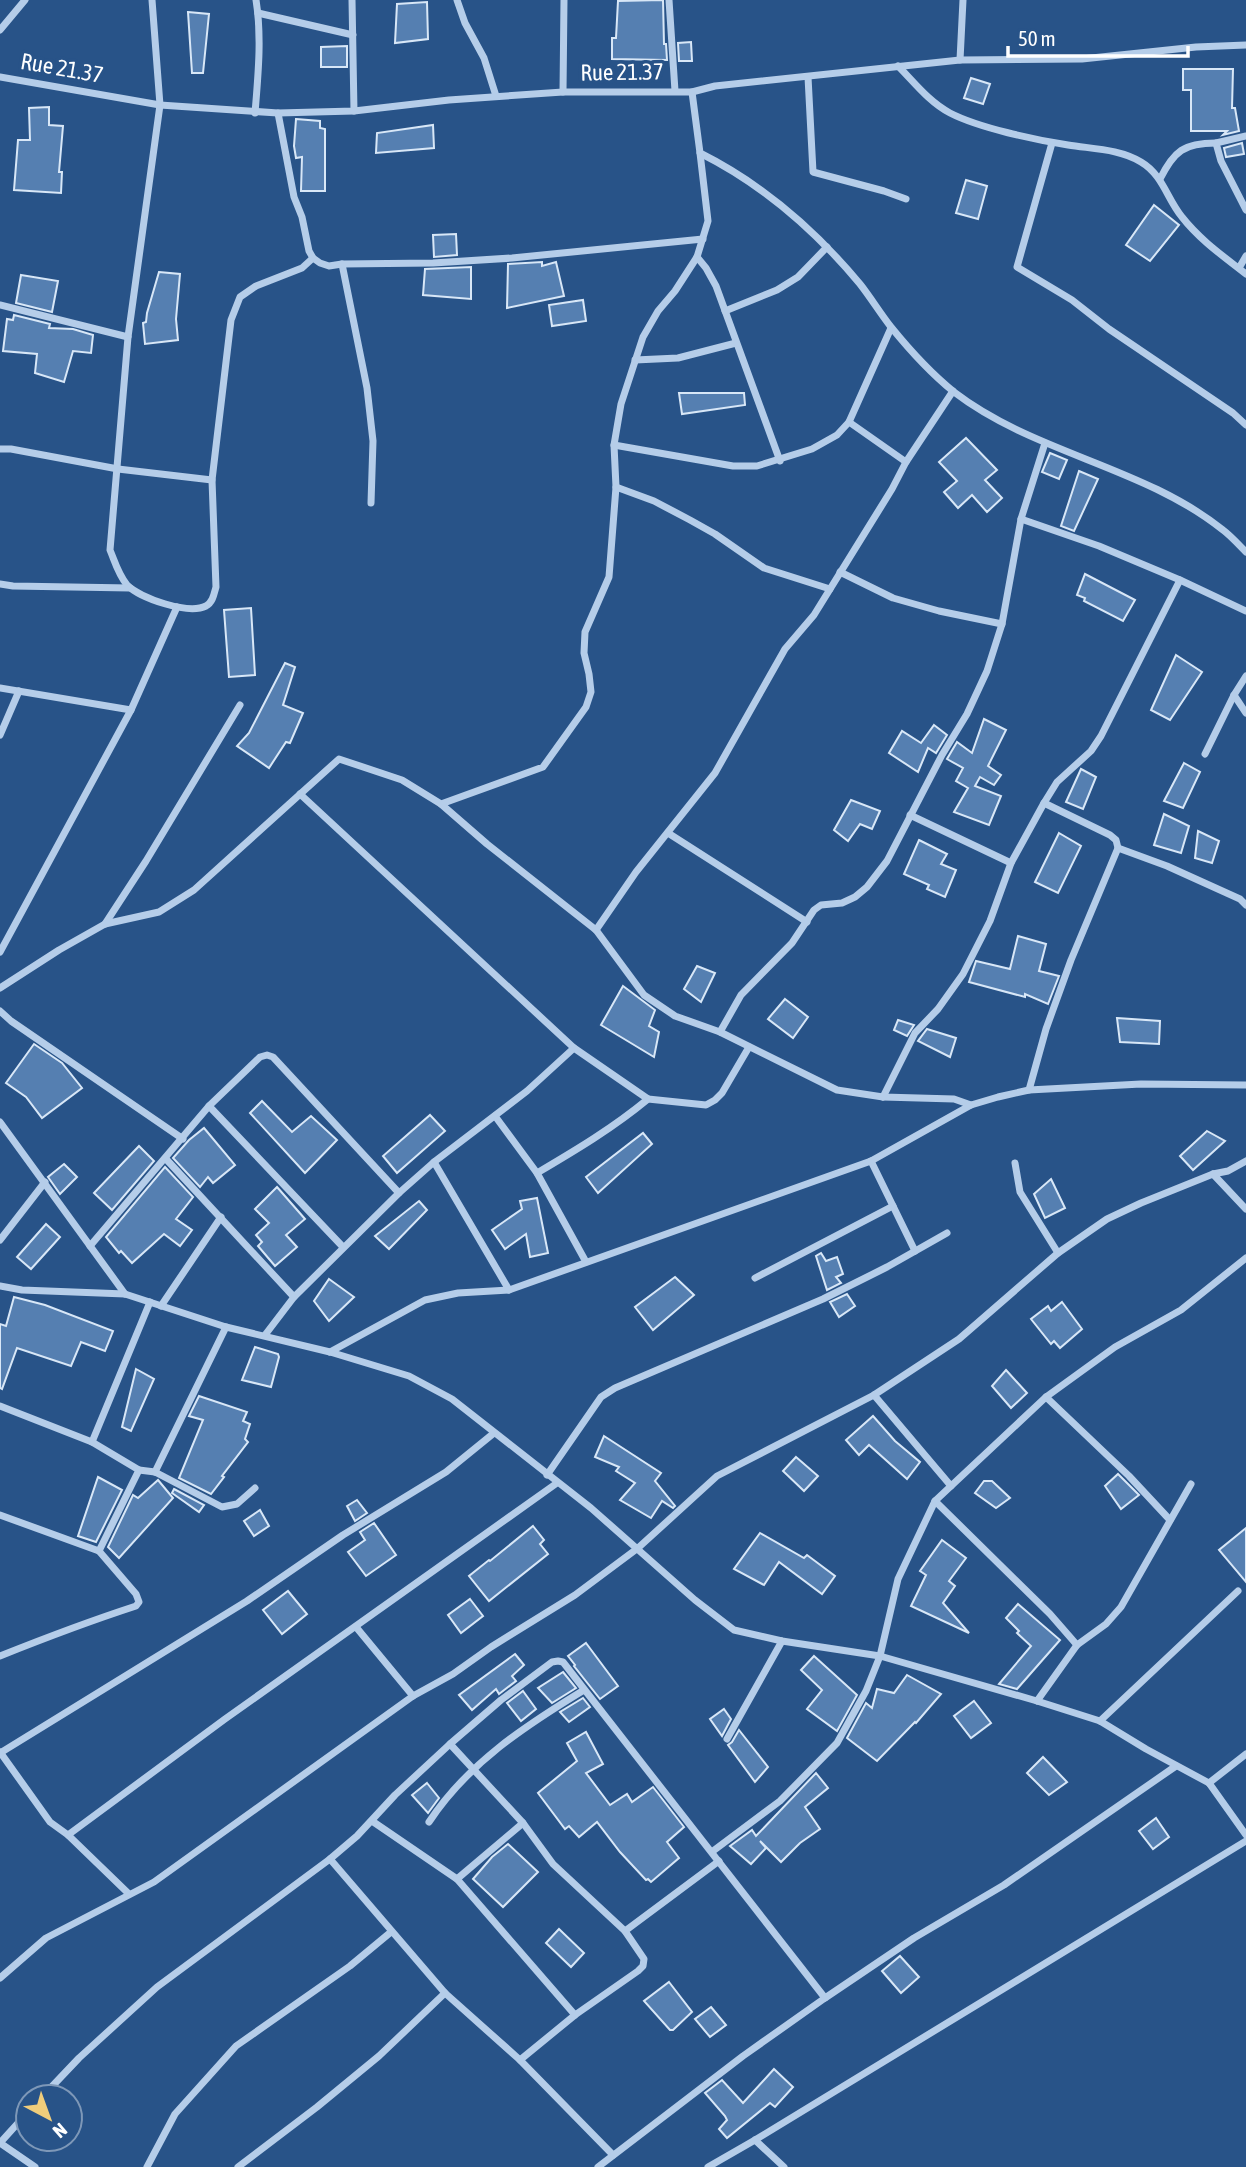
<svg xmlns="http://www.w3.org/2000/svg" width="1246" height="2167" font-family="'Asap Condensed',sans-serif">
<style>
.building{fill:#557fb1;stroke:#d8e7f7;stroke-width:2}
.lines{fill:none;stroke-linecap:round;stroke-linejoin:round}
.street{stroke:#b5cde9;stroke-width:7}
.labels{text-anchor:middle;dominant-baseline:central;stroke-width:7;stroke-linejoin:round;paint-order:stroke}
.street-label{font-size:23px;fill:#fff;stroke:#285388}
</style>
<rect width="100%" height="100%" fill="#285388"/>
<g class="building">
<polygon points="663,0 664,44 666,44 667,60 612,59 612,38 616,38 618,1"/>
<polygon points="427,2 428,39 395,43 397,4"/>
<polygon points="188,12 209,14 203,73 192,73"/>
<polygon points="691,42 692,61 679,61 678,43"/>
<polygon points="347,46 347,67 321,67 321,47"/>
<polygon points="1183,69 1233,69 1232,108 1235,108 1239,131 1223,135 1227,131 1191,131 1191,90 1183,90"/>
<polygon points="971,78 990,84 983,104 964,98"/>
<polygon points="49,107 49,125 63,126 59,172 62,172 61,193 14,190 18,140 30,140 29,108"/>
<polygon points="296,119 320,121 320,128 325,129 325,191 301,191 302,157 296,158 294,146"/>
<polygon points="433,125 434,148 376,153 377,133"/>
<polygon points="1242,143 1244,154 1226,157 1224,148"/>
<polygon points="966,180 987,186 978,219 956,213"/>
<polygon points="1154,205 1179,225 1150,261 1126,245"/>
<polygon points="456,234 457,255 434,257 433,235"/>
<polygon points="542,262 542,266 556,262 564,296 507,308 508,264"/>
<polygon points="471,267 471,299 423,295 425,269"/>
<polygon points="159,272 180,274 176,319 178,340 145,344 143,323 146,322 147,313"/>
<polygon points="21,275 58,281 52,312 16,303"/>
<polygon points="583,300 586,321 552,326 549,305"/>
<polygon points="14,315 50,324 49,328 73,329 93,335 91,353 73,351 64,382 35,373 37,354 3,351 7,319 13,320"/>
<polygon points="679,393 744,393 745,405 682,414"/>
<polygon points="966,438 997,470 985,480 1002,498 987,512 972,495 958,508 944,492 957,481 939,462"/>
<polygon points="1050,453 1067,460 1059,479 1042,472"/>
<polygon points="1079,471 1098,479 1074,531 1061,526"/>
<polygon points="1085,574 1135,600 1123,621 1084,601 1085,598 1077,595"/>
<polygon points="251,608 255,675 229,677 224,610"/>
<polygon points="1176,655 1202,672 1170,720 1151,710"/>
<polygon points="285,663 295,667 283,705 303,713 290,743 286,742 269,768 237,746 249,733"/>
<polygon points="984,719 1006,730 988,766 1001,775 994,785 980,777 975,786 1001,796 989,825 954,812 968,788 956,781 963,768 947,759 957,742 972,753"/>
<polygon points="934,725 947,735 936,753 928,748 918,772 889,753 902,731 921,743"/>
<polygon points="1184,763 1200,772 1183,808 1164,801"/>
<polygon points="1081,769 1096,777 1083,809 1066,802"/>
<polygon points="851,800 880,811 872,829 860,824 848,841 834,830"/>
<polygon points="1164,814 1189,826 1181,853 1154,845"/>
<polygon points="1198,831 1219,841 1212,863 1195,858"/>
<polygon points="1059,833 1081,846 1058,893 1035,882"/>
<polygon points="919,840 947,854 941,864 956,870 945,897 927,889 929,885 904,874"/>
<polygon points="1018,936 1046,944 1039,971 1059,976 1048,1004 1025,994 1025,997 969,982 976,961 1010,969"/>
<polygon points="697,966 715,973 701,1002 684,989"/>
<polygon points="623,986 655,1010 649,1026 659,1032 654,1057 601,1025"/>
<polygon points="785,999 808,1017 793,1038 768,1019"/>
<polygon points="1117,1018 1160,1021 1159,1044 1120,1042"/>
<polygon points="898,1020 914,1025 907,1036 894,1030"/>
<polygon points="927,1029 956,1038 950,1057 918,1041"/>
<polygon points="34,1044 62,1063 82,1088 42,1118 26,1097 6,1083"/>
<polygon points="262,1101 292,1132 311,1116 337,1140 305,1173 250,1113"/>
<polygon points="430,1115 445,1131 397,1173 383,1156"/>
<polygon points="204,1128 235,1165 213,1183 208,1177 200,1187 173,1158 189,1140"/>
<polygon points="1207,1131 1225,1141 1193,1170 1180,1156"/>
<polygon points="643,1133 652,1144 598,1193 586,1177"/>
<polygon points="139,1146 154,1161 112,1210 94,1193"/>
<polygon points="64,1164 77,1177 60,1194 48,1177"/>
<polygon points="165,1167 193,1197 176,1219 192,1230 180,1246 164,1234 132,1263 121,1251 119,1253 106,1237"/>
<polygon points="1051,1179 1065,1208 1045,1218 1034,1194"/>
<polygon points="277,1187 305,1219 286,1235 297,1247 275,1266 258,1246 262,1242 256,1235 269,1223 255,1209"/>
<polygon points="537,1198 548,1253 530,1257 526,1234 505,1249 492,1230 522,1209 520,1201"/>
<polygon points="419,1201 427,1210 389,1249 375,1236"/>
<polygon points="46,1224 60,1237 31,1269 17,1257"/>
<polygon points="821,1253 826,1261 837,1257 843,1274 836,1277 841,1283 827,1290 816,1256"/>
<polygon points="675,1277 694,1295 653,1330 635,1307"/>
<polygon points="329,1279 354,1297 329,1321 314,1301"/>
<polygon points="847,1294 855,1306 839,1317 830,1302"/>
<polygon points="14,1297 45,1305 113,1331 105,1351 81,1342 71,1366 17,1348 2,1389 0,1388 0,1324 6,1326"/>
<polygon points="1062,1302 1082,1329 1060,1348 1054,1341 1051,1344 1031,1319 1048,1306 1051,1311"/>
<polygon points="255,1347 278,1354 279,1357 271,1387 242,1380"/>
<polygon points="136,1369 154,1379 131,1431 122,1427"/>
<polygon points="1006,1370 1027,1393 1011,1408 992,1386"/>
<polygon points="199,1396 247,1412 243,1421 250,1424 245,1439 248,1442 222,1476 224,1477 211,1494 179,1478 203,1420 189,1416"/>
<polygon points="873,1416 895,1441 920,1462 907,1479 869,1445 859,1455 846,1440"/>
<polygon points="604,1436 661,1473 655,1481 675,1506 673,1508 662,1501 651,1518 620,1500 635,1483 616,1471 619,1467 595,1457"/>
<polygon points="796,1457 818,1476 804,1491 783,1471"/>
<polygon points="1118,1474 1139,1495 1121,1509 1105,1486"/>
<polygon points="98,1477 122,1490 96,1542 78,1536"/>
<polygon points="158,1480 173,1498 119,1558 108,1547 133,1495 138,1498"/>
<polygon points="984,1481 992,1481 1010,1498 996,1508 975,1493"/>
<polygon points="174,1489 204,1505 199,1512 172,1493"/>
<polygon points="357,1500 367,1513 355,1521 347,1506"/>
<polygon points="260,1510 269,1526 254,1536 244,1521"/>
<polygon points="374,1523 396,1555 366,1576 348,1552 365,1540 360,1532"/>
<polygon points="533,1526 544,1540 540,1544 548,1554 489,1601 469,1576 489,1560 490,1561"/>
<polygon points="1246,1528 1246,1582 1219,1550"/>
<polygon points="760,1533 804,1558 807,1555 835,1576 822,1594 779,1562 764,1585 734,1569"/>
<polygon points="942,1540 966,1558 949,1581 955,1586 943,1603 969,1633 911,1606 926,1575 920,1571"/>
<polygon points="288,1591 307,1614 282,1634 263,1610"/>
<polygon points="470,1599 483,1616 461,1633 448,1615"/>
<polygon points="1018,1604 1060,1640 1017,1689 999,1684 1031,1646 1017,1633 1019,1631 1006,1618"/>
<polygon points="586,1643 618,1686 600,1699 574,1666 575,1665 568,1656"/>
<polygon points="515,1654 524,1665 512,1676 516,1681 499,1694 496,1689 472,1710 459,1695"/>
<polygon points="814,1656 857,1695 837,1731 807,1709 822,1690 801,1670"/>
<polygon points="563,1672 576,1688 552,1703 538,1688"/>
<polygon points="907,1675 941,1694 916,1723 915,1722 877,1761 847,1738 866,1703 872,1708 877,1689 894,1693"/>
<polygon points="523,1691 536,1709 521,1721 507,1703"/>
<polygon points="583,1698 590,1707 569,1722 560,1712"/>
<polygon points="974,1701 991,1723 971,1738 954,1716"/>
<polygon points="724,1709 731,1719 722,1736 710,1719"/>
<polygon points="739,1730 768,1767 755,1782 728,1745 732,1742"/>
<polygon points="586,1732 603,1764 586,1773 610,1805 627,1794 632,1802 653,1787 684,1827 667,1842 679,1858 651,1882 648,1879 646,1880 620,1852 597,1822 579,1837 569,1826 565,1829 538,1793 577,1761 567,1743"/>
<polygon points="1043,1757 1067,1782 1049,1795 1027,1773"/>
<polygon points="816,1773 828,1788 805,1807 820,1829 800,1843 781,1862 760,1841 766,1848 751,1864 730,1846 752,1830 756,1836"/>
<polygon points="427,1783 439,1798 428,1813 412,1795"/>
<polygon points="1156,1818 1169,1837 1153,1849 1139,1831"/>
<polygon points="508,1844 538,1872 503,1907 473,1879 492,1857"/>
<polygon points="559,1929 584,1953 571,1967 546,1943"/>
<polygon points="900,1956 919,1977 901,1993 882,1971"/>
<polygon points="669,1982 692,2012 673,2030 670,2030 644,2001"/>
<polygon points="711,2007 726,2025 710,2037 695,2019"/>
<polygon points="774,2069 793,2087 775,2107 770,2103 727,2138 719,2129 727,2120 725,2116 705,2093 722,2080 743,2103"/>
</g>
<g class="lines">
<g class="street">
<path d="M152,0L160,105L128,337L110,550C115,562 118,574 127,585C140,598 188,615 206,606C213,602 214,594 216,587L212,480L231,320L240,297L256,286L302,268L313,258"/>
<polyline points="352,0 354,111"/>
<polyline points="457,0 465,23 484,58 496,96"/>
<polyline points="669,0 675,91"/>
<polyline points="258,13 353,35"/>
<polyline points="0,30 25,0"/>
<polyline points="960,60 963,0"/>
<path d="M898,66C914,82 929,102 950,113C979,128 1036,140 1068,145C1093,149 1120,149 1141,162C1163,175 1167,199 1182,217C1200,240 1223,256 1246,274"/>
<polyline points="0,77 160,105 278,113 354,111 449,100 563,92 692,92 715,86 960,60 1082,59 1196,47 1246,45"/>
<polyline points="808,77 813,172 884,191 906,199"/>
<polyline points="563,92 564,0"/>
<path d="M692,92L700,153C762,184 816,231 860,284C871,298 880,313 891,327C908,348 933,375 954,392C1035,454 1143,466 1223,530C1231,536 1239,545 1246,552"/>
<path d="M255,113C258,76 262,37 256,0"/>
<polyline points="278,113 294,197 302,217 309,251 313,258 320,263 329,266 342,264 433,263 512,258 703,239"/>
<polyline points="1246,136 1216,143 1221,161 1246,210"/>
<polyline points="1052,143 1017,267 1072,300 1109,329 1233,413 1246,425"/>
<path d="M1160,179C1174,151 1184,143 1216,143"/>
<polyline points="697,257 706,268 716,286 780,461"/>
<polyline points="342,264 367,388 373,441 371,503"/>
<polyline points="1239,268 1246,256"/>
<polyline points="0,305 128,337"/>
<polyline points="725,311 777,290 798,277 827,247"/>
<polyline points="635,360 678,358 736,343"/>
<polyline points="849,422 906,462"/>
<polyline points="614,445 733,466 757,466 812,449 837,435 849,422 891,328"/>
<polyline points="0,449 11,449 118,469 212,480"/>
<polyline points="616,487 654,501 690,520 715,534 764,568 830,589"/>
<polyline points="1021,519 1099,546 1180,580 1246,611"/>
<polyline points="840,572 893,598 939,611 1002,624"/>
<polyline points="0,584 13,586 130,588"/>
<polyline points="0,688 131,710"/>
<polyline points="1234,695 1246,713"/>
<polyline points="0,735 19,691"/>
<polyline points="1205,754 1234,695 1246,676"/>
<polyline points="300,794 574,1048 648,1099 706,1105 715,1100 722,1093 749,1047"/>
<polyline points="441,804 543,767 586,707 591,692 589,674 584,653 585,632 609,577 616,487 614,445 621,404 643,337 658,311 675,291 697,257 708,221 700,153"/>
<polyline points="910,815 1011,863"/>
<polyline points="668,833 807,922"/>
<polyline points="1118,848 1167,866 1240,899 1246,905"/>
<polyline points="105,924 146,861 240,705"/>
<polyline points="596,930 636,872 715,773 785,649 814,615 892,489 906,462 953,391"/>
<polyline points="0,952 131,710 177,607"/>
<polyline points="0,988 59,950 105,924 159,912 194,890 339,759 402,780 441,804 487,844 596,930 644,995 675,1016 720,1032 837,1090 883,1097 954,1099 971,1105"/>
<polyline points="0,1011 11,1021 183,1139"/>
<polyline points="720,1032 741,995 792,943 814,910 821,905 842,903 855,897 867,887 887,861 942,755 967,714 987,671 1002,624 1021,519 1045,443"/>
<polyline points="1029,1090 1046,1029 1071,960 1118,848 1116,840 1110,835 1044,803"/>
<polyline points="883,1097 915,1033 938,1009 963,974 990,921 1011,863 1044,803 1057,782 1091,751 1101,736 1180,580"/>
<polyline points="209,1106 343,1247"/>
<polyline points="495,1116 537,1173 586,1262"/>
<polyline points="0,1122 125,1294"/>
<polyline points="166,1159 294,1297"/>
<polyline points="871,1161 915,1251"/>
<polyline points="434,1162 509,1290"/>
<polyline points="1015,1163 1020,1192 1058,1253"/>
<path d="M537,1173C576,1150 613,1128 648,1099"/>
<polyline points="1213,1174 1246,1209"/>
<polyline points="399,1193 434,1162 527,1091 574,1048"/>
<polyline points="0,1240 45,1182"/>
<polyline points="90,1246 209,1106 260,1057 267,1055 273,1057 399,1193 294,1297 265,1335"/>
<polyline points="755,1278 893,1206"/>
<polyline points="0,1286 22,1290 125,1294 226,1327 330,1352 409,1376 452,1399 591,1508 695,1600 734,1630 782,1641 880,1656 1037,1701 1100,1721 1146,1749 1209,1783 1246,1835"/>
<polyline points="161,1306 221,1217"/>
<polyline points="330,1352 425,1300 458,1293 509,1290 871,1161 971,1105 998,1097 1029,1090 1141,1084 1246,1085"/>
<polyline points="874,1395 951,1486"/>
<polyline points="1046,1397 1129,1476 1170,1520"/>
<path d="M0,1406L92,1442L139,1470L99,1551L136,1594L139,1602L136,1606C90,1621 45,1638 0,1656"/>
<polyline points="92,1442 150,1302"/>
<polyline points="139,1470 155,1472 222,1507 237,1504 255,1488"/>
<polyline points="155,1472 226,1327"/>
<polyline points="547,1475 601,1397 615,1388 823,1299 887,1267 947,1233"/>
<polyline points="935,1501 1050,1614 1077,1645"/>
<polyline points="0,1515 99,1551"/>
<polyline points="356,1627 413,1696"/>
<polyline points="1037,1701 1077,1645 1106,1624 1121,1607 1191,1484"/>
<polyline points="1100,1721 1238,1591"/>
<polyline points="727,1739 782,1641"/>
<polyline points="450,1744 523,1823 553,1864 625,1931 644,1959 643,1966 638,1971 575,2015 520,2060"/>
<polyline points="0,1752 50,1822 68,1835 129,1894"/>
<polyline points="0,1753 247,1601 343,1535 446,1472 494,1433"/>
<polyline points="1209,1783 1246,1754"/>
<polyline points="372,1821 457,1879 575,2015"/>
<path d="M429,1822C468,1763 525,1726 584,1690"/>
<polyline points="68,1835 225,1719 557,1483"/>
<polyline points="713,1851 780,1801 837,1743 866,1691 880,1656 898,1579 935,1501 1046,1397 1115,1347 1181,1310 1246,1258"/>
<polyline points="330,1859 445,1993 520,2060 613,2155"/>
<polyline points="457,1879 523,1823"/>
<polyline points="625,1931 719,1861"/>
<polyline points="0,1978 46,1938 154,1882 413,1696 453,1674 491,1647 575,1595 638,1548 717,1476 874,1395 959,1339 1058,1253 1107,1219 1141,1203 1213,1174 1228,1171 1246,1161"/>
<polyline points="42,2097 79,2058 157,1987 330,1859 357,1836 395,1795 450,1744 501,1700 552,1662 558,1661 563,1662 825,1998"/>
<polyline points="755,2140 784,2167"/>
<polyline points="0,2143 35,2167"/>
<polyline points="0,2143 28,2112"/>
<polyline points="147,2167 175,2114 236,2046 350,1966 391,1932"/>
<polyline points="238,2167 317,2107 379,2056 445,1993"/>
<polyline points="598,2167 743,2056 825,1998 914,1938 1004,1885 1176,1766"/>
<polyline points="708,2167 755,2140 1246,1841"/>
</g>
</g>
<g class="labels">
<g class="street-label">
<text transform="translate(62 68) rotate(10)">Rue 21.37</text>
<text transform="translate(622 72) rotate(-1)">Rue 21.37</text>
</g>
</g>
<g transform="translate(49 2118) rotate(139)"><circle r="33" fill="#285388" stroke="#7e98b8" stroke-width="2"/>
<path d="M0-5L12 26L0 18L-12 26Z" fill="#f0cd7b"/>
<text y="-10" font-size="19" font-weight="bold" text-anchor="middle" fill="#ffffff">N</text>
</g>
<path d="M1008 46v10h180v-10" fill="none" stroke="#ffffff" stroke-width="3.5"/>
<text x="1018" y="46" font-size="21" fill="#ffffff" stroke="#285388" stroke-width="5" paint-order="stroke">50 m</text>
</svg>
